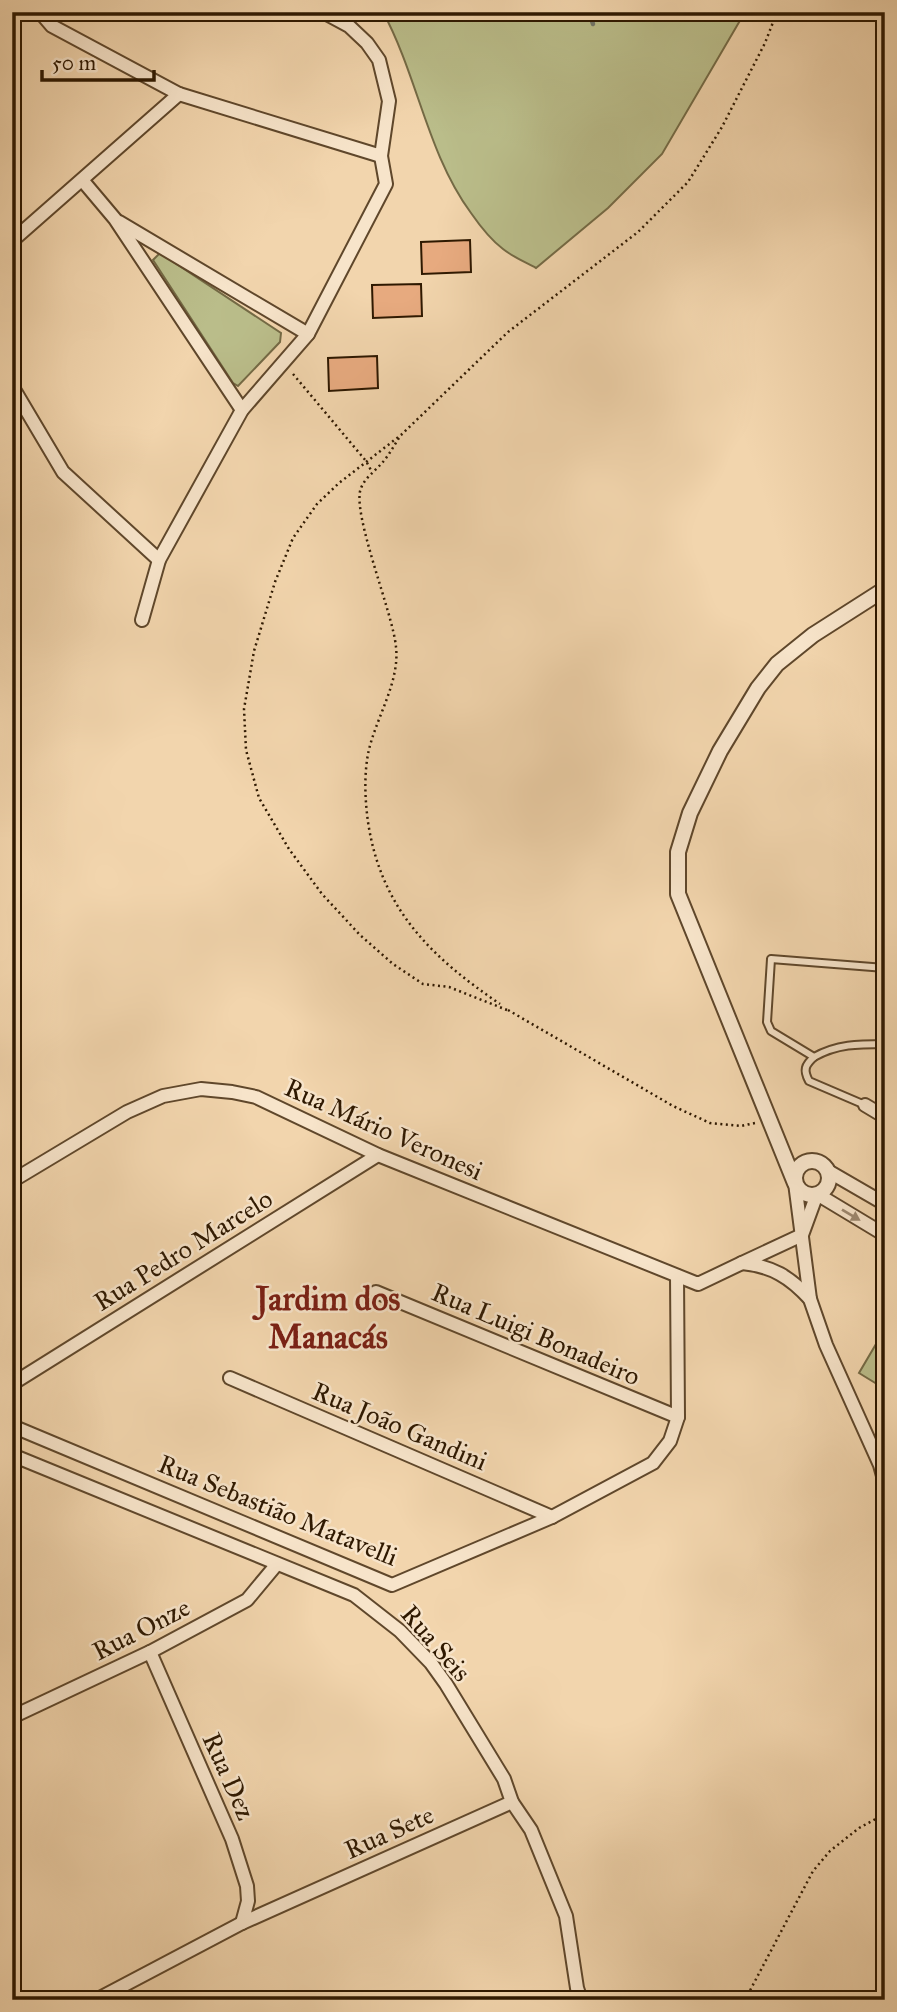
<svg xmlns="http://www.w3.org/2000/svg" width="897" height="2012" font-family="'IM FELL Great Primer',serif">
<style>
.green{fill:#babd8a;stroke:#746a45;stroke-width:2}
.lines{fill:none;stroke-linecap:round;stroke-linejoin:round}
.stream{stroke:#71776b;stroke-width:4.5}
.building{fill:#e7aa7f;stroke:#2e1800;stroke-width:2}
.service-casing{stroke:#5f472b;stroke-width:10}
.minor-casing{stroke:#5f472b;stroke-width:16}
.tertiary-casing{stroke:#5f472b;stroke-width:18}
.path{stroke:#2e1800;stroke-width:2.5;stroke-dasharray:2 3.5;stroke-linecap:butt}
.service{stroke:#f7e4ca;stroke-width:6}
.minor{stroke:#f7e4ca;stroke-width:12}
.tertiary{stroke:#f7e4ca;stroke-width:14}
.oneway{fill:#9d886f}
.labels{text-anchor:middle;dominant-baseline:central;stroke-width:5;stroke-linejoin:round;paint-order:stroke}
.street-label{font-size:26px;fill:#2e1800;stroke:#f7e4ca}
.district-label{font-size:33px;font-weight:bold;fill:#7a1f14;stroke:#f7e4ca}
</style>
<rect width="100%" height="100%" fill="#f2d5ad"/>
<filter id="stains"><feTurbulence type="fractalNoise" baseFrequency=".00286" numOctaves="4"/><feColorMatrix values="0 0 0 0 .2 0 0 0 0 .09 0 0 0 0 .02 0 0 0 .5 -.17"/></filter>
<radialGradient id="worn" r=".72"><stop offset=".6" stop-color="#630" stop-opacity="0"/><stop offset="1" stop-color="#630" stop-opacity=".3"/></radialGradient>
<g class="green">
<path d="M383,12H745L662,154L608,208L536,268C525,262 513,257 503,249C491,240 480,226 471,213C427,153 418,77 383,12Z"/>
<polygon points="160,253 281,333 280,342 238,386 233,383 153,260"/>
<polygon points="879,1339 885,1343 885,1389 859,1373"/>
</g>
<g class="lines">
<polyline class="stream" points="589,12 593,24"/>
</g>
<g class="building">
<polygon points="470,240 471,272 422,274 421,242"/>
<polygon points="421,284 422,316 373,318 372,285"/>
<polygon points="377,356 378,388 329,391 328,358"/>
</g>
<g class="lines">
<g class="service-casing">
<g id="service">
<path d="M885,968L771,959L767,1022L771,1031L814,1057C837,1044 858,1044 885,1044"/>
<path d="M814,1057C805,1065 803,1070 809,1081L865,1105"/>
</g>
</g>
<g class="minor-casing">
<g id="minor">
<polyline points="40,12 52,26 179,94 381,156"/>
<polyline points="83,181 115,219 242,410"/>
<polyline points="119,222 308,334"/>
<polyline points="12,241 179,94"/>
<polyline points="12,386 63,472 159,560"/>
<polyline points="142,620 159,560 242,410 308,334 386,184 381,156 389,101 379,60 367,43 349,26 323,12"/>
<polyline points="865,1105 885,1117"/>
<polyline points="828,1171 885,1204"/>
<polyline points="12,1181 127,1112 163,1096 201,1089 232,1092 256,1097 378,1155 698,1284 742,1263"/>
<polyline points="795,1183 810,1299 826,1345 880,1465 885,1483"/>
<polyline points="376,1292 678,1417"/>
<path d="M810,1299C790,1277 772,1266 742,1263L802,1235L817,1194L885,1235"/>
<polyline points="230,1378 552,1517"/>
<polyline points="12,1384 378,1155"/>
<polyline points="12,1426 392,1585 552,1517 653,1463 670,1441 678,1417 677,1276"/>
<polyline points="12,1455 354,1595 400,1631 431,1663 446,1684 504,1779 512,1802 531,1830 566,1916 577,1988 581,2000"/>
<polyline points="150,1652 232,1839 247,1886 248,1901 242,1923"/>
<polyline points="12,1717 150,1652 247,1600 277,1564"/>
<polyline points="96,2000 242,1923 512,1802"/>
</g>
</g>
<g class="tertiary-casing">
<g id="tertiary">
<circle cx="812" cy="1178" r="17"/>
<polyline points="795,1183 678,894 678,852 690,813 720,751 758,688 777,664 813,635 885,589"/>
</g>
</g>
<g class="path">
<polyline points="293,374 366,461 372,472"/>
<path d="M399,438C393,447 388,457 381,464C374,472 365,478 361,488C351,512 393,613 396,647C400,683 375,719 368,754C364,776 365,800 368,822C381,909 431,957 500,1004"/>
<polyline points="507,1010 449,987 423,984 393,964 360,935 322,894 289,849 259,798 246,750 244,709 254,651 275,582 293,538 317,504 339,483 401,435 508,332 638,232 688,182 722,127 765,43 777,12"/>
<polyline points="508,1010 673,1106 710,1123 741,1126 755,1123"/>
<polyline points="745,2000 813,1871 830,1851 859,1828 885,1814"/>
</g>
<use href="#service" class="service"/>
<use href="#minor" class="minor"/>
<use href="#tertiary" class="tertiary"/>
</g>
<defs><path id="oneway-solid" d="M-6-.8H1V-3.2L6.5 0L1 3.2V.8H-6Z" transform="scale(1.75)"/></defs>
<use class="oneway" href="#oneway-solid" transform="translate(851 1215) rotate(31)"/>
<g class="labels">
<g class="street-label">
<text transform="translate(384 1129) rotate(24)">Rua Mário Veronesi</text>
<text transform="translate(183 1250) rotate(-32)">Rua Pedro Marcelo</text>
<text transform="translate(536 1334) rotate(23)">Rua Luigi Bonadeiro</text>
<text transform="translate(400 1426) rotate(23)">Rua João Gandini</text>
<text transform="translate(278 1510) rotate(22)">Rua Sebastião Matavelli</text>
<text transform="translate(141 1629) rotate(-27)">Rua Onze</text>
<text transform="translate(436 1643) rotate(49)">Rua Seis</text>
<text transform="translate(229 1776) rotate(66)">Rua Dez</text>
<text transform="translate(389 1832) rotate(-24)">Rua Sete</text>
</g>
<g class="district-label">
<text x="328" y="1299">Jardim dos<tspan x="328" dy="38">Manacás</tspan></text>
</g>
</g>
<rect width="897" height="2012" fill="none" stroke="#f2d5ad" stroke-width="42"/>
<rect x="14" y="14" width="869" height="1984" fill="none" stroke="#2e1800" stroke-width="3.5"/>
<rect x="21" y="21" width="855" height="1970" fill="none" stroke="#2e1800" stroke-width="2"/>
<path d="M42 70v10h112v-10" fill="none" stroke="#2e1800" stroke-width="3.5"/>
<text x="52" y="70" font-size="21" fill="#2e1800" stroke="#f7e4ca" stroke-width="5" paint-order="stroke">50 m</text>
<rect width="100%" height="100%" filter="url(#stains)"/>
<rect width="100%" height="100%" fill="url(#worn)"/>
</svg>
